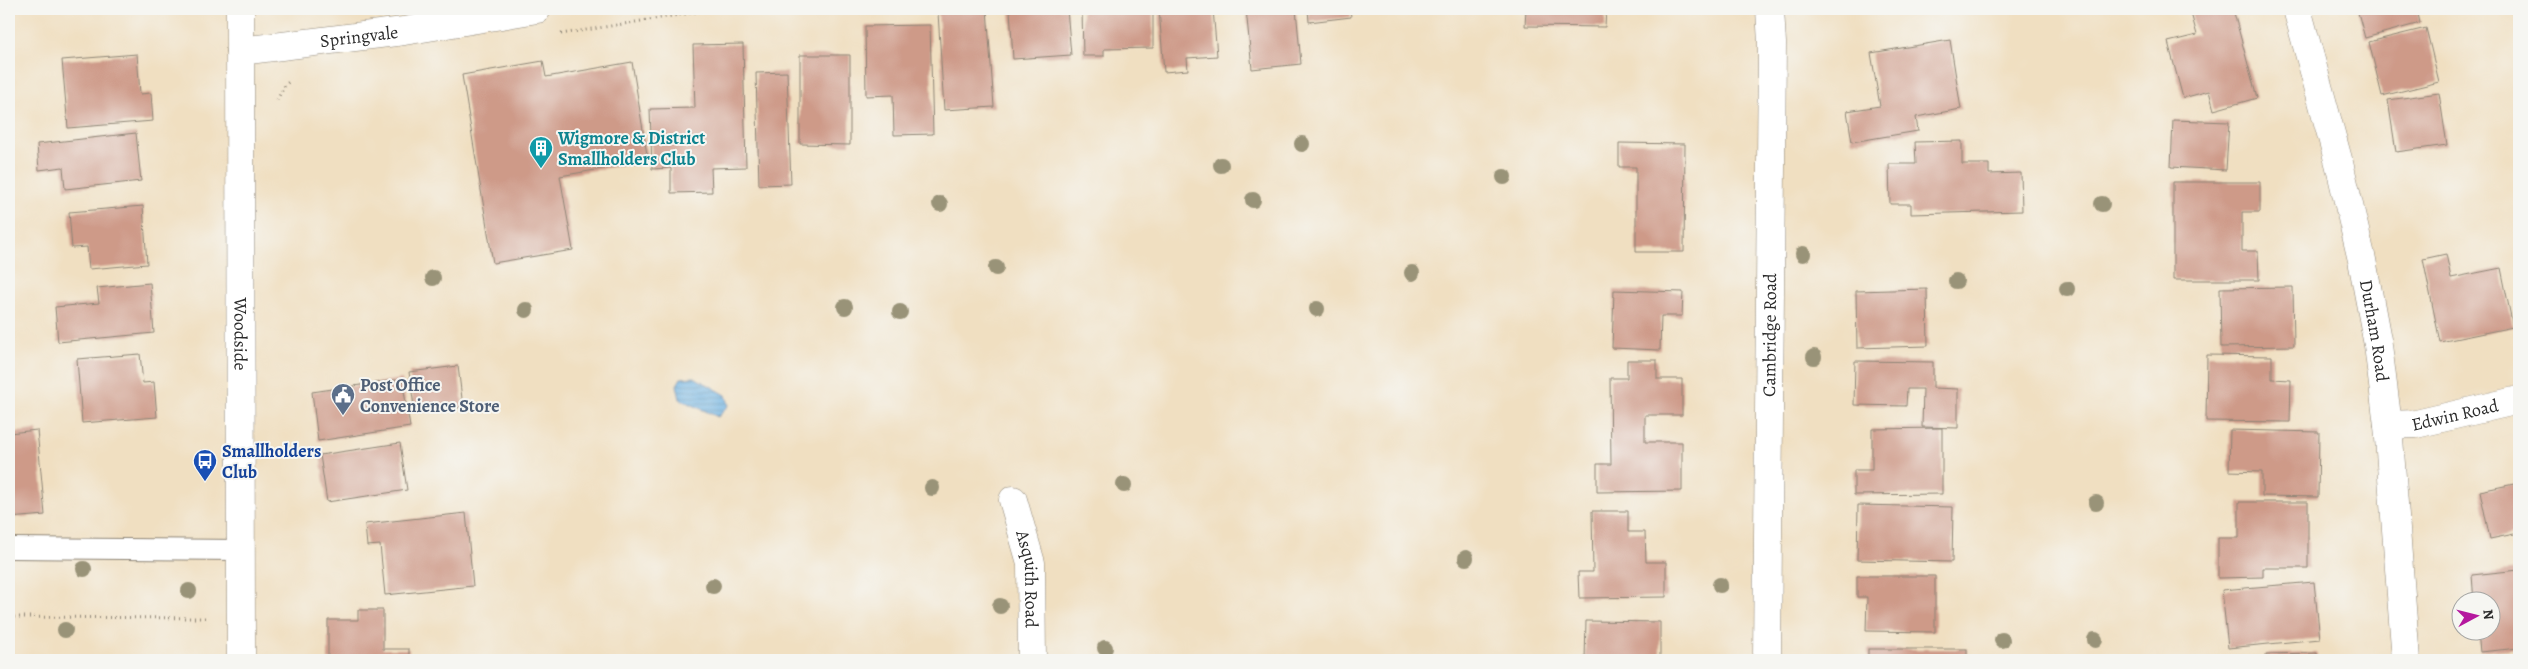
<svg xmlns="http://www.w3.org/2000/svg" width="2528" height="669" font-family="Alegreya,serif">
<style>
.water{fill:url(#water-rules);stroke:#4c6e86}
.building{fill:#ce9a88}
.lines{fill:none;stroke-linecap:round;stroke-linejoin:round}
.lane-casing{stroke:#8e8576;stroke-width:22}
.street-casing{stroke:#8e8576;stroke-width:29}
.path{stroke:#8e8576;stroke-width:3;stroke-dasharray:1 4;stroke-linecap:butt}
.lane{stroke:#fff;stroke-width:20}
.street{stroke:#fff;stroke-width:28}
.tree{fill:#999378}
.labels{text-anchor:middle;dominant-baseline:central;stroke-width:4;stroke-linejoin:round;paint-order:stroke}
.street-label{font-size:18px;fill:#2b2b2b;stroke:#f6f6f2}
.culture-label{font-size:18px;font-weight:bold;fill:#0d838f;stroke:#f6f6f2;text-anchor:start}
.service-label{font-size:18px;font-weight:bold;fill:#4e5e75;stroke:#f6f6f2;text-anchor:start}
.transit-label{font-size:18px;font-weight:bold;fill:#164399;stroke:#f6f6f2;text-anchor:start}
</style>
<defs>
<pattern id="water-rules" width="6" height="5" patternUnits="userSpaceOnUse" patternTransform="scale(1.25)"><rect width="6" height="5" fill="#6cb1e2"/><path d="M0 2.5h6" fill="none" stroke="#5990b7"/></pattern>
</defs>
<rect width="100%" height="100%" fill="#f6f6f2"/>
<filter id="ink" filterUnits="userSpaceOnUse"><feTurbulence type="fractalNoise" baseFrequency=".02" numOctaves="2"/><feDisplacementMap in="SourceGraphic" scale="10" xChannelSelector="R" yChannelSelector="G"/><feConvolveMatrix kernelMatrix="1 2 1 2 8 2 1 2 1" color-interpolation-filters="sRGB"/></filter>
<filter id="wash" filterUnits="userSpaceOnUse"><feTurbulence type="fractalNoise" baseFrequency=".0096" numOctaves="4" result="noise"/><feDisplacementMap in="SourceGraphic" scale="20" xChannelSelector="R" yChannelSelector="G"/><feGaussianBlur stdDeviation="1.12" result="paint"/><feColorMatrix in="noise" values="0 0 0 0 0 0 0 0 0 0 0 0 0 0 0 0 0 1.4 0 .05"/><feComposite in="paint" operator="in"/></filter>
<g filter="url(#wash)">
<rect width="100%" height="100%" fill="#f0dfc1"/>
<polygon class="water" points="694,377 726,395 729,405 718,417 680,399 677,385 681,378"/>
<g id="blocks">
<g class="building">
<polygon points="987,9 994,107 944,110 938,12"/>
<polygon points="1010,9 1067,9 1071,55 1013,59"/>
<polygon points="1082,9 1153,9 1153,48 1104,49 1104,56 1083,56"/>
<polygon points="1159,9 1213,9 1217,56 1187,58 1188,70 1164,72"/>
<polygon points="1246,9 1296,9 1301,64 1252,69"/>
<polygon points="1308,9 1350,9 1351,17 1309,22"/>
<polygon points="1468,9 1500,9 1500,11 1468,10"/>
<polygon points="1526,9 1606,9 1605,27 1525,26"/>
<polygon points="2209,9 2233,9 2257,98 2214,110 2209,91 2183,98 2168,42 2197,35 2191,13"/>
<polygon points="2357,9 2417,9 2420,23 2365,38"/>
<polygon points="930,25 933,134 894,135 893,95 866,96 865,26"/>
<polygon points="2426,28 2439,82 2382,96 2369,42"/>
<polygon points="1950,40 1961,109 1916,117 1918,131 1852,142 1847,111 1880,106 1871,53"/>
<polygon points="743,44 746,167 711,168 712,192 671,193 671,168 652,169 650,109 695,108 693,45"/>
<polygon points="137,54 140,94 151,93 153,121 68,128 62,60"/>
<polygon points="800,55 850,55 850,145 800,144"/>
<polygon points="543,61 546,77 632,62 648,161 560,176 573,250 493,263 462,75"/>
<polygon points="787,72 791,184 759,185 756,73"/>
<polygon points="2439,93 2447,145 2396,152 2388,100"/>
<polygon points="2173,120 2229,122 2226,170 2171,167"/>
<polygon points="136,133 141,181 65,189 63,167 39,170 37,144"/>
<polygon points="1962,141 1962,164 1989,164 1989,174 2021,173 2022,211 1911,214 1911,204 1890,204 1889,164 1916,164 1915,142"/>
<polygon points="1619,143 1685,144 1684,252 1636,252 1636,167 1619,167"/>
<polygon points="2173,182 2260,182 2260,212 2242,212 2242,251 2258,251 2259,280 2173,280"/>
<polygon points="143,206 147,264 89,269 87,247 72,248 69,212"/>
<polygon points="2446,254 2451,278 2501,268 2513,327 2440,342 2423,259"/>
<polygon points="150,283 154,333 58,342 55,307 99,303 97,288"/>
<polygon points="2293,287 2294,346 2221,347 2220,288"/>
<polygon points="1927,289 1928,346 1857,348 1856,291"/>
<polygon points="1614,290 1683,292 1682,316 1661,316 1660,350 1612,348"/>
<polygon points="140,354 143,383 154,382 157,417 82,423 77,359"/>
<polygon points="2207,355 2272,356 2272,379 2291,380 2290,422 2206,421"/>
<polygon points="1627,360 1657,360 1657,379 1682,379 1682,415 1645,415 1645,442 1682,442 1682,491 1597,492 1597,464 1611,464 1610,378 1627,378"/>
<polygon points="1855,361 1933,362 1933,388 1958,389 1958,428 1922,427 1923,389 1907,389 1906,406 1854,405"/>
<polygon points="458,366 463,407 415,413 409,372"/>
<polygon points="402,379 410,427 318,441 312,392"/>
<polygon points="1942,428 1942,494 1854,495 1854,470 1872,470 1872,429"/>
<polygon points="37,430 45,515 9,518 9,433"/>
<polygon points="2230,430 2319,432 2318,497 2262,496 2262,472 2229,471"/>
<polygon points="400,443 407,490 327,502 320,455"/>
<polygon points="2519,483 2519,533 2490,539 2480,491"/>
<polygon points="2239,502 2308,502 2308,568 2263,568 2263,577 2218,578 2218,538 2239,538"/>
<polygon points="1858,505 1953,507 1952,562 1857,560"/>
<polygon points="1592,511 1628,511 1628,532 1645,532 1646,562 1666,562 1666,597 1579,598 1578,572 1593,572"/>
<polygon points="466,513 473,586 385,595 380,545 367,546 365,524"/>
<polygon points="2519,570 2519,648 2480,652 2478,632 2490,632 2490,602 2474,602 2472,575"/>
<polygon points="1857,576 1935,576 1935,632 1866,631 1867,597 1857,597"/>
<polygon points="2314,582 2320,639 2228,648 2222,590"/>
<polygon points="358,610 383,610 383,649 409,649 409,660 328,660 328,620 358,620"/>
<polygon points="1586,621 1660,622 1660,660 1585,660"/>
<rect x="1868" y="649" width="99" height="11"/>
<polygon points="2317,653 2317,660 2266,660 2266,654"/>
<polygon points="2519,658 2519,660 2501,660 2501,659"/>
</g>
</g>
</g>
<g filter="url(#ink)">
<use href="#blocks" fill-opacity="0" stroke="#8e8576" stroke-width="1"/>
<g class="lines">
<g class="lane-casing">
<polyline id="lane" points="9,548 241,550"/>
</g>
<g class="street-casing">
<g id="street">
<path id="s1" d="M240,9L241,660"/>
<path id="s2" d="M2297,9L2339,163L2362,260L2378,345L2388,425L2406,660"/>
<path id="s3" d="M240,51L404,31L537,9"/>
<path id="s4" d="M2388,425L2416,424L2519,400"/>
<path id="s5" d="M1013,500L1031,563L1032,660"/>
<path id="s6" d="M1767,660L1772,43L1770,9"/>
</g>
</g>
<g class="path">
<polyline points="561,34 716,9"/>
<polyline points="277,100 285,85 290,81"/>
<polyline points="9,617 206,618"/>
</g>
<use href="#lane" class="lane"/>
<use href="#street" class="street"/>
</g>
<g class="tree">
<circle cx="1302" cy="144" r="8"/>
<circle cx="1221" cy="165" r="8"/>
<circle cx="1504" cy="177" r="8"/>
<circle cx="1253" cy="200" r="8"/>
<circle cx="940" cy="204" r="8"/>
<circle cx="2102" cy="204" r="8"/>
<circle cx="1803" cy="254" r="8"/>
<circle cx="996" cy="268" r="8"/>
<circle cx="1412" cy="273" r="8"/>
<circle cx="433" cy="278" r="8"/>
<circle cx="1956" cy="281" r="8"/>
<circle cx="2067" cy="289" r="8"/>
<circle cx="845" cy="307" r="8"/>
<circle cx="1317" cy="309" r="8"/>
<circle cx="526" cy="310" r="8"/>
<circle cx="900" cy="312" r="8"/>
<circle cx="1814" cy="357" r="8"/>
<circle cx="1124" cy="485" r="8"/>
<circle cx="932" cy="488" r="8"/>
<circle cx="2096" cy="503" r="8"/>
<circle cx="1466" cy="558" r="8"/>
<circle cx="84" cy="569" r="8"/>
<circle cx="1720" cy="585" r="8"/>
<circle cx="713" cy="586" r="8"/>
<circle cx="189" cy="591" r="8"/>
<circle cx="1000" cy="606" r="8"/>
<circle cx="65" cy="630" r="8"/>
<circle cx="2002" cy="640" r="8"/>
<circle cx="2095" cy="640" r="8"/>
<circle cx="1105" cy="648" r="8"/>
</g>
</g>
<defs>
<g id="building-pin" transform="scale(1.25)"><path d="M0 17L-7.5 6A9.5 9.5 0 1 1 7.5 6Z" fill="#0f9aa8" stroke="#f6f6f2"/><path d="M-4-6H4V6H1V3H-1V6H-4ZM-2.5-4.3h1.7v1.8h-1.7ZM.8-4.3h1.7v1.8H.8ZM-2.5-1h1.7V.8h-1.7ZM.8-1h1.7V.8H.8Z" fill="#fff"/></g>
<g id="civic-pin" transform="scale(1.25)"><path d="M0 17L-7.5 6A9.5 9.5 0 1 1 7.5 6Z" fill="#5c6f8a" stroke="#f6f6f2"/><path d="M-.6-6.5H3V-4.5H.6V-3L4-1V1h2V6H-6V1h2V-1L-.6-3ZM-1.2 2.5V6h2.4V2.5Z" fill="#fff"/></g>
<g id="bus-pin" transform="scale(1.25)"><path d="M0 17L-7.5 6A9.5 9.5 0 1 1 7.5 6Z" fill="#1a4fb4" stroke="#f6f6f2"/><path d="M-5-6H5V4H4V6H2V4H-2V6H-4V4H-5ZM-3.5-4V0h7V-4ZM-3.5 1.2v1.5H-2V1.2ZM2 1.2v1.5H3.5V1.2Z" fill="#fff"/></g>
</defs>
<g fill-rule="evenodd">
<use href="#building-pin" x="541" y="148"/>
<use href="#civic-pin" x="343" y="395"/>
<use href="#bus-pin" x="205" y="461"/>
</g>
<g class="labels">
<g class="street-label">
<text stroke="none"><textPath href="#s3" startOffset="120">Springvale</textPath></text>
<text stroke="none"><textPath href="#s2" startOffset="331">Durham Road</textPath></text>
<text stroke="none"><textPath href="#s6" startOffset="325">Cambridge Road</textPath></text>
<text stroke="none"><textPath href="#s1" startOffset="325">Woodside</textPath></text>
<text stroke="none"><textPath href="#s4" startOffset="68">Edwin Road</textPath></text>
<text stroke="none"><textPath href="#s5" startOffset="81">Asquith Road</textPath></text>
</g>
<g class="culture-label">
<text x="558" y="138">Wigmore &amp; District<tspan x="558" dy="21">Smallholders Club</tspan></text>
</g>
<g class="service-label">
<text x="360" y="385">Post Office<tspan x="360" dy="21">Convenience Store</tspan></text>
</g>
<g class="transit-label">
<text x="222" y="451">Smallholders<tspan x="222" dy="21">Club</tspan></text>
</g>
</g>
<rect width="2528" height="669" fill="none" stroke="#f6f6f2" stroke-width="30"/>
<g transform="translate(2476 616) rotate(83)"><circle r="24" fill="#f6f6f2" stroke="#a5a5a2"/>
<path d="M0-4L9 19L0 12L-9 19Z" fill="#b5179e"/>
<text y="-8" font-size="14" font-weight="bold" text-anchor="middle" fill="#2b2b2b">N</text>
</g>
</svg>
